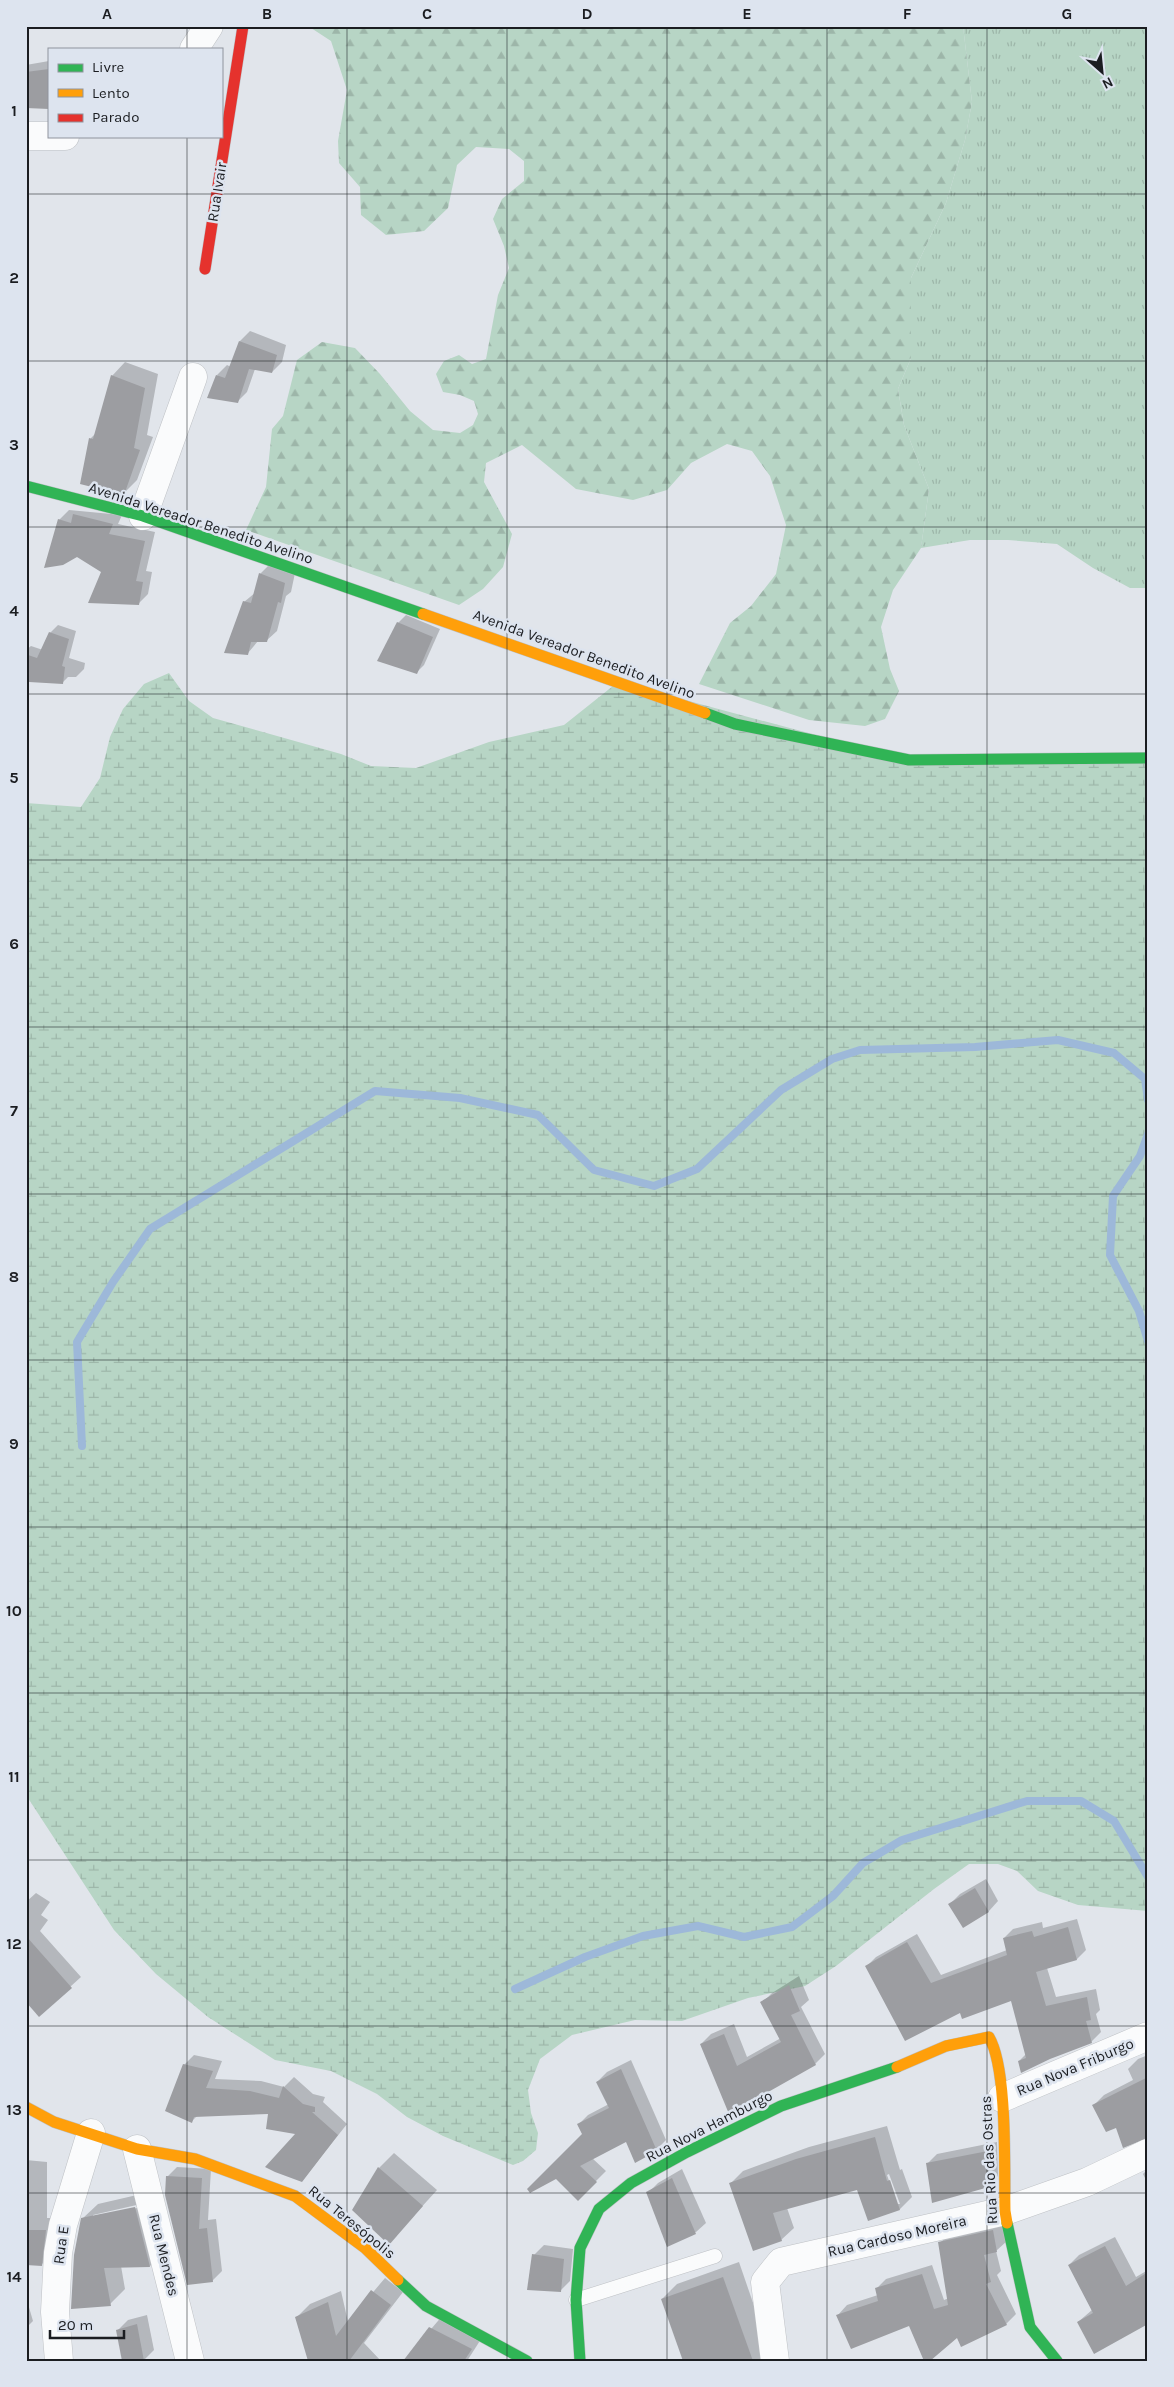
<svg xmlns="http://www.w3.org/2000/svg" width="1174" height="2387" font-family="Karla,sans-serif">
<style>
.grass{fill:url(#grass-tufts)}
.forest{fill:url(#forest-firs)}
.wetland{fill:url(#wetland-marsh)}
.shadow{fill:#0003;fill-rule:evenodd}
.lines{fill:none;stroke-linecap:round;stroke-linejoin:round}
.stream{stroke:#9db8d9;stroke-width:8}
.building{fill:#9c9da1}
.lane-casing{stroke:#bec1c5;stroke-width:15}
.street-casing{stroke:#bec1c5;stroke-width:29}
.fast-casing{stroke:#bec1c5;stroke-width:12}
.slow-casing{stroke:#bec1c5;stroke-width:12}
.jam-casing{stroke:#bec1c5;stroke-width:12}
.lane{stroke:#fafbfc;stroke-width:14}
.street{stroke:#fafbfc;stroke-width:28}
.fast{stroke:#30b455;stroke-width:11}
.slow{stroke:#ff9f0a;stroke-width:11}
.jam{stroke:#e5322d;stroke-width:11}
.grid{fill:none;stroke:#1b1d21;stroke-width:1;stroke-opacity:0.55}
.labels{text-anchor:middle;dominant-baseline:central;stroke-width:5;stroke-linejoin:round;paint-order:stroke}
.street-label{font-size:15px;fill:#1b1d21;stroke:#dde4ef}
.neatline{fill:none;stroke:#1b1d21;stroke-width:2}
.grid-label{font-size:16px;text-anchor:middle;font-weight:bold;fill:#1b1d21}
</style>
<defs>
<pattern id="grass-tufts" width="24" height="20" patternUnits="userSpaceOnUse" patternTransform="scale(1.25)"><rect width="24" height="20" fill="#b7d5c5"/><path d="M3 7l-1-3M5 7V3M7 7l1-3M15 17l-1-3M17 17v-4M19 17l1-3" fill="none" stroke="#9db6a9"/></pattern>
<pattern id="forest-firs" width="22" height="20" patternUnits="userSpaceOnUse" patternTransform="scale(1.25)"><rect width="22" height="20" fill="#b7d5c5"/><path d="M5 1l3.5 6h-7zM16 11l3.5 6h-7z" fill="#9db6a9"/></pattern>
<pattern id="wetland-marsh" width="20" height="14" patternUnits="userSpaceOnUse" patternTransform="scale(1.25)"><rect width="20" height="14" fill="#b7d5c5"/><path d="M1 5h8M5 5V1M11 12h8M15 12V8" fill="none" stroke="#9db6a9"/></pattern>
</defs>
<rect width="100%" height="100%" fill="#e1e5eb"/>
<polygon class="grass" points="963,26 1148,26 1148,588 1130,588 1093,568 1057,544 1008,540 970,540 921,548 929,489 904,425 898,389 911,358 911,278 946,203 965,140 972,102"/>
<polygon class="forest" points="308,26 963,26 972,102 965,140 946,203 911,278 911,358 898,389 904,425 929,489 921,548 893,590 881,627 890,669 899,691 885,719 865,726 809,720 699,684 730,623 751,606 776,574 786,525 770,476 752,451 727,444 691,463 667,490 633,500 576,489 522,445 486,463 484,482 512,534 503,567 483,589 459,605 246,530 266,487 272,429 283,416 297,360 322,342 355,348 380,374 410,411 433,430 460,433 473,425 478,414 474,401 460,395 443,392 436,374 444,361 459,355 472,364 486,359 498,295 509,268 504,246 493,219 502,199 524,181 524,161 509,149 476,147 457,165 448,208 424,231 386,235 361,215 360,187 339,163 338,141 347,90 331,41"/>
<polygon class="wetland" points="169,673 189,701 213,718 341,754 371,766 416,768 489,742 564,725 618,682 909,760 1148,758 1148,1911 1078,1905 1038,1891 1017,1871 998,1864 969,1864 934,1889 836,1966 805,1986 748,1998 682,2021 635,2020 572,2035 540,2059 528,2090 531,2113 538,2133 536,2150 523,2161 513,2165 443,2136 407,2117 377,2094 331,2071 275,2060 208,2017 156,1974 114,1930 26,1795 26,803 81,807 100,778 110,737 123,709 144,684"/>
<g class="shadow">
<polygon points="49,61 49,108 26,107 26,65"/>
<polygon points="250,331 286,345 282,362 272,372 255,369 247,392 237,402 217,375 227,365 231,367 240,341"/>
<polygon points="125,362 158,374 147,435 153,437 137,480 123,494 81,483 91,438 96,433 112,376"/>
<polygon points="69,510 122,515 118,524 155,532 146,571 152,572 148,594 138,604 102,572 59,520"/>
<polygon points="270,564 295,573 291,592 286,596 277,631 266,641 258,641 248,653 244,602 256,592 260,574"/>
<polygon points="406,615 440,629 424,665 416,673 398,623"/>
<polygon points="58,625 76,631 69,658 85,663 84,669 76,677 68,677 63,682 26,674 26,650 31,646 43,650 50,633"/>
<polygon points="986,1879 998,1901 989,1911 963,1926 950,1904 960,1894"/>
<polygon points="36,1893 50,1902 41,1915 48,1920 40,1931 81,1977 39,2015 26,2000 26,1902"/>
<polygon points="1077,1919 1086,1950 1077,1959 1047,1968 1056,1997 1096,1989 1100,2010 1096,2014 1101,2032 1091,2042 1019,2061 1026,2054 1012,1999 960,2012 867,1966 876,1957 917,1934 941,1975 1007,1950 1004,1938 1013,1929 1042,1922 1043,1928"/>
<polygon points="1148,1969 1148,1994 1145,1971"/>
<polygon points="799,1976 809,2000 801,2007 825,2054 815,2064 729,2112 701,2044 711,2034 734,2024 747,2057 781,2038 762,2003 772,1993"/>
<polygon points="194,2055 222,2061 215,2079 261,2081 284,2087 294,2077 313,2094 325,2097 323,2102 347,2124 302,2181 298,2133 270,2113 197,2116 192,2121 184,2065"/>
<polygon points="1148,2055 1148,2137 1117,2126 1094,2105 1104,2095 1133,2080 1128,2069 1138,2059"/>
<polygon points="631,2060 666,2140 656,2150 627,2140 592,2158 606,2171 578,2199 556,2178 583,2134 578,2125 588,2115 609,2104 597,2082 607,2072"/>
<path d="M887,2126L900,2170L902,2169L912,2197L900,2209L869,2220L858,2188L787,2208L794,2228L781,2240L731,2183L743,2171L809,2147ZM889,2174L900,2204H897L887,2175Z"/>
<polygon points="997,2142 998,2176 988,2186 927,2164 937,2154"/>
<polygon points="394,2153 437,2190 389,2243 379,2168"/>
<polygon points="26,2160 47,2162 47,2218 58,2218 54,2252 41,2265 26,2263"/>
<polygon points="177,2167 211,2169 208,2220 216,2219 222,2271 212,2281 167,2177"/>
<polygon points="682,2169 706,2223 696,2232 668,2245 648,2193 658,2183"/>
<polygon points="1148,2169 1148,2184 1143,2174"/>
<path d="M150,2192L165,2251L150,2266H121L125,2289L110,2304L82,2219L98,2204ZM141,2204L142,2207L93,2217V2215Z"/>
<polygon points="1003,2221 1007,2241 996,2251 1001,2271 997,2275 1016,2314 1006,2324 957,2336 909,2325 838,2315 847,2305 878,2295 876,2289 886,2279 932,2265 944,2300 949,2298 940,2243 950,2233"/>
<polygon points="1115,2237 1136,2277 1148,2270 1148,2323 1078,2322 1092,2310 1069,2265 1079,2255"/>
<polygon points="544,2245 573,2249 570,2281 560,2291 534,2255"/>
<polygon points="739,2262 773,2361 684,2361 662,2299 677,2284"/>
<polygon points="385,2278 403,2292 364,2343 381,2361 309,2361 297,2317 310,2304 341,2291 348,2322"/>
<polygon points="26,2297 33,2321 26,2328"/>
<polygon points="147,2315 154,2350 144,2360 118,2330 128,2320"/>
<polygon points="443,2315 483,2336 467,2361 404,2361"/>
</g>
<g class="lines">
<g class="stream">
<polyline points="1148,1134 1140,1156 1113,1196 1110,1255 1139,1311 1148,1341"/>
<polyline points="82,1446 77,1342 113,1282 150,1229 375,1091 460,1098 538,1115 594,1170 654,1186 697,1169 781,1090 832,1059 860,1050 975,1047 1058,1040 1114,1053 1145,1079 1148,1100"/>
<polyline points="515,1989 585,1957 643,1936 698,1926 744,1937 792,1927 833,1896 863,1863 902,1840 1027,1801 1081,1801 1114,1821 1148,1877"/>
</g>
</g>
<g class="building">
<polygon points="49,69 49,109 26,108 26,72"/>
<polygon points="239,341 277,355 272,373 249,369 238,403 207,398 216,375 225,378"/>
<polygon points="111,375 145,388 134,448 140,450 124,495 80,484 89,438 93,439"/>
<polygon points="73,514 113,524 109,534 145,541 136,581 143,582 139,605 88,603 101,572 77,557 63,565 44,568 58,519 71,523"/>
<polygon points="259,573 285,583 281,603 278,602 267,642 251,642 248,655 224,653 243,601 251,603"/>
<polygon points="397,622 433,637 417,674 377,661"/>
<polygon points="49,632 69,639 62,666 65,667 63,684 29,682 28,655 37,658"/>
<polygon points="975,1888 989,1912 963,1928 948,1904"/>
<polygon points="1068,1927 1077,1960 1036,1972 1046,2006 1087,1997 1091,2020 1086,2021 1092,2043 1050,2059 1021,2073 1018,2061 1026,2058 1011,2001 962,2019 960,2013 905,2041 865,1966 907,1942 931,1983 1007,1955 1003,1938 1032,1931 1034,1937"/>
<polygon points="26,1936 72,1988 39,2017 26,2002"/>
<polygon points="789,1985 800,2011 791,2015 816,2065 729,2114 700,2044 724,2034 737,2066 781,2042 760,2002"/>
<polygon points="183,2064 213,2071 206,2088 250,2091 279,2098 283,2086 303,2104 315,2107 315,2112 312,2112 338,2135 302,2182 275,2172 265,2167 295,2134 266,2129 268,2114 194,2117 192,2123 165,2111"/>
<polygon points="621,2069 657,2151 635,2163 626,2142 580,2166 597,2182 578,2201 556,2179 530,2193 527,2189 582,2134 577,2124 609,2108 596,2082"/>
<polygon points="1148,2077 1148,2138 1123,2148 1116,2128 1106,2132 1092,2105"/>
<polygon points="875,2137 887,2181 890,2180 900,2210 868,2221 857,2190 773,2213 782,2241 753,2251 729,2183 796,2159"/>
<polygon points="988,2151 989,2187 932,2203 926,2163"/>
<polygon points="378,2167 423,2206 389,2245 352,2210"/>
<polygon points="166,2176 202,2178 199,2229 207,2228 213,2282 187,2285 165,2195"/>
<polygon points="672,2178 696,2234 667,2247 646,2192"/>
<polygon points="135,2207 150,2267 104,2268 111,2306 71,2309 74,2255 81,2218"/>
<polygon points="26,2230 46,2230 42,2266 26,2265"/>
<polygon points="993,2230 997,2252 984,2255 991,2282 986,2284 1007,2325 961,2347 957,2338 930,2361 924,2361 909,2326 851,2349 836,2315 878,2301 875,2288 922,2274 934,2309 948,2305 938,2242"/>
<polygon points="1105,2246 1126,2286 1148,2272 1148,2324 1094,2354 1077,2322 1093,2313 1068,2265"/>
<polygon points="532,2254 564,2259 561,2292 527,2290"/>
<polygon points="723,2277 753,2361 683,2361 661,2299"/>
<polygon points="371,2290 391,2305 349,2361 308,2361 295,2317 328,2302 336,2336"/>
<polygon points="137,2324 144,2361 122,2361 116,2330"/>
<polygon points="429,2327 472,2349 464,2361 403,2361"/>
</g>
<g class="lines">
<g class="lane-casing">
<polyline id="lane" points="576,2300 715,2256"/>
</g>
<g class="street-casing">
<g id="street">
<polyline points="194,49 209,26"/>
<polyline points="26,136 65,136"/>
<polyline points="143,516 193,377"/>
<polyline points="1002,2098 1148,2036"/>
<polyline points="137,2149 190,2361"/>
<polyline points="59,2361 55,2312 58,2253 63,2225 91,2133"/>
<polyline points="775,2361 765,2282 781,2262 1005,2211 1087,2182 1148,2153"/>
</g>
</g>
<g class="fast-casing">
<g id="fast">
<polyline points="26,486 143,516 423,614"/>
<polyline points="705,713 735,724 909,760 1148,758"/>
<polyline points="1007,2223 1030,2327 1057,2361"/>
<polyline points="398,2280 426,2306 527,2361"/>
<polyline points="580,2361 576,2300 580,2248 599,2209 631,2183 687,2152 781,2106 897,2067"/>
</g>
</g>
<g class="slow-casing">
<g id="slow">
<polyline points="423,614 705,713"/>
<path d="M897,2067L946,2046L989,2037C1008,2069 1004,2170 1005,2211L1007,2223"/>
<polyline points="26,2107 54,2122 137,2149 195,2159 295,2196 365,2248 398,2280"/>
</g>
</g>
<g class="jam-casing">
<polyline id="jam" points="205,269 243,26"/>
</g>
<use href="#lane" class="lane"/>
<use href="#street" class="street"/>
<use href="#fast" class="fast"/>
<use href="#slow" class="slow"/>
<use href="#jam" class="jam"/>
</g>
<path class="grid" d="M187,26V49M347,26V2361M507,26V2361M667,26V2361M827,26V2361M987,26V2361M187,136V2361M26,194H1148M26,361H1148M26,527H1148M26,694H1148M26,860H1148M26,1027H1148M26,1194H1148M26,1360H1148M26,1527H1148M26,1693H1148M26,1860H1148M26,2026H1148M26,2193H1148"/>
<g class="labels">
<g class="street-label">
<text transform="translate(217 192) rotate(-81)">Rua Ivair</text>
<text transform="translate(201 523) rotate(18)">Avenida Vereador Benedito Avelino</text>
<text transform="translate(584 654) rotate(20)">Avenida Vereador Benedito Avelino</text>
<text transform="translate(1075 2067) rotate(-23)">Rua Nova Friburgo</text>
<text transform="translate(709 2126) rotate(-27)">Rua Nova Hamburgo</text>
<text transform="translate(989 2160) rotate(-93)">Rua Rio das Ostras</text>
<text transform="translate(352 2222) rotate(39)">Rua Teresópolis</text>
<text transform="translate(897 2236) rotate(-13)">Rua Cardoso Moreira</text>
<text transform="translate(61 2245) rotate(-82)">Rua E</text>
<text transform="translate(164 2255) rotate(76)">Rua Mendes</text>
</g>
</g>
<rect width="1174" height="2387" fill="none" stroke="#dde4ef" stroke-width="55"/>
<rect x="48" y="48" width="175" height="90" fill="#dde4ef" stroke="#8f949d"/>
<rect x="58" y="64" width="25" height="8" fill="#30b455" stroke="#8f949d"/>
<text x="92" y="72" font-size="15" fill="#1b1d21">Livre</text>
<rect x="58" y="89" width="25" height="8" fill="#ff9f0a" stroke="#8f949d"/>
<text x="92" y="98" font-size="15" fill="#1b1d21">Lento</text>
<rect x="58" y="114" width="25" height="8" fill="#e5322d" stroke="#8f949d"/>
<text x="92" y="122" font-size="15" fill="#1b1d21">Parado</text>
<g transform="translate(1102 72) rotate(153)" stroke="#dde4ef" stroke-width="4" paint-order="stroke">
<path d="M0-4L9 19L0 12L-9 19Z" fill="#1b1d21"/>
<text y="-8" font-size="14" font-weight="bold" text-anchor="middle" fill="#1b1d21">N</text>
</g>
<path d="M50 2330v8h74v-8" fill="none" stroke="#1b1d21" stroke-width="2.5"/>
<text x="58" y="2330" font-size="15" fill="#1b1d21" stroke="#dde4ef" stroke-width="4" paint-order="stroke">20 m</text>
<rect x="28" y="28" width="1118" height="2332" class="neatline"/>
<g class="grid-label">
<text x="107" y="19">A</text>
<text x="267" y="19">B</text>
<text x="427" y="19">C</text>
<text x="587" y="19">D</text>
<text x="747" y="19">E</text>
<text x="907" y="19">F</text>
<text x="1067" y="19">G</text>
<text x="14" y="116">1</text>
<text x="14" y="283">2</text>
<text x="14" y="450">3</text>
<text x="14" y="616">4</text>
<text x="14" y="783">5</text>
<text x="14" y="949">6</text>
<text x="14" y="1116">7</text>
<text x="14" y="1282">8</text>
<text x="14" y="1449">9</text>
<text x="14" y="1616">10</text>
<text x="14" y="1782">11</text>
<text x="14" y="1949">12</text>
<text x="14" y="2115">13</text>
<text x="14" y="2282">14</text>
</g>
</svg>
